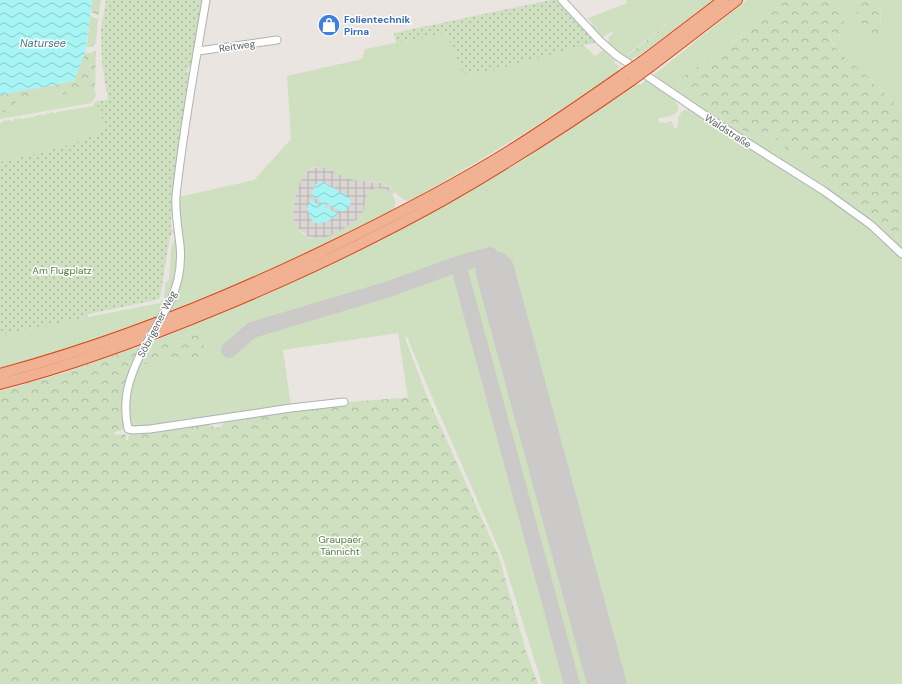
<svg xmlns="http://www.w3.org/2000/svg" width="902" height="684" font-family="'DM Sans',sans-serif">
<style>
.industrial{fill:url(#industrial-grid)}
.green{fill:#cee0c0;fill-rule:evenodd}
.forest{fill:url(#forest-crowns)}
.garden{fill:url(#garden-dots)}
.water{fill:url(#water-waves)}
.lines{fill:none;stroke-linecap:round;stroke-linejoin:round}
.taxiway{stroke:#cccac8;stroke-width:16}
.runway{stroke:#cccac8;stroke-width:39}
.minor-casing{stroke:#adb2b3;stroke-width:9}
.highway-casing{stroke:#d54b18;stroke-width:12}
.minor{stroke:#fff;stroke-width:7}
.highway{stroke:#f1b293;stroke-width:10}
.minor-bridge-casing{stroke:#adb2b3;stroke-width:9;stroke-linecap:butt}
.highway-bridge-casing{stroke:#d54b18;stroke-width:12;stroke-linecap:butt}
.minor-bridge{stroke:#fff;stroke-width:7}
.highway-bridge{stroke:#f1b293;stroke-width:10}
.labels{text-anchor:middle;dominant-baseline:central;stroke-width:3;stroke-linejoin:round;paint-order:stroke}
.shop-label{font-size:10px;font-weight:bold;fill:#366cbe;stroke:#fff;text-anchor:start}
.street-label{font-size:10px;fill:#5a6061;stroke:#fff}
.park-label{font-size:10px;fill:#547d3d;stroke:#fff}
.water-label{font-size:11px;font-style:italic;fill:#3c7d84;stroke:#fff}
</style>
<defs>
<pattern id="industrial-grid" width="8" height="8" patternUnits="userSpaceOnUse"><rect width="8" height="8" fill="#dad6d4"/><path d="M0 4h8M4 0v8" fill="none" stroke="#b4b1af"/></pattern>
<pattern id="forest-crowns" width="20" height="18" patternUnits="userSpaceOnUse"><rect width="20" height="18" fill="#cee0c0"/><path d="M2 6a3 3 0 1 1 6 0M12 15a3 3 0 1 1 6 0" fill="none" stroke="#aab99f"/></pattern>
<pattern id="garden-dots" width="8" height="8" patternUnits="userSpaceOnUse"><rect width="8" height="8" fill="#cee0c0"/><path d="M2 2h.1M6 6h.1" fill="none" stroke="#aab99f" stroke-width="1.8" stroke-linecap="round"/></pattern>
<pattern id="water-waves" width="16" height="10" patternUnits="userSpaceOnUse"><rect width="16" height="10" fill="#a7f4f5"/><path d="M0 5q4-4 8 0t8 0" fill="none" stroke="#8bc9ca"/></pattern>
</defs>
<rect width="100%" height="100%" fill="#ebe5e2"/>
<polygon class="industrial" points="318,167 327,168 368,182 382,183 395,192 392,195 386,190 365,201 364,210 361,216 356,221 336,234 321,239 313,238 307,236 297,227 293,219 293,211 295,197 302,177 309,170"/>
<g class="green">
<polygon points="626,0 697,0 627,55 631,60 628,62 608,44 609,37 613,33 612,31 604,37 600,37 590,27 593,24 588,18 627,3"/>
<polygon points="708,0 713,0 636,58 635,56"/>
<path d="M747,0H785L744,34L682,77L677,81C680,88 684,91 691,92L724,119L756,138L770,135L785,144L786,151L805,159L820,171L824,180L845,195L856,201L867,214L891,232L902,243V249L863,216C858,209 854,206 846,203L651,77Z"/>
<path d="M832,0H850L851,6L858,14L866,32L881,21L880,5L875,0H902V111C889,99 877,85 864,73C850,61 836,51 828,34L833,32L843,39Z"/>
<polygon points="90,16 98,19 96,43 93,47 87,47"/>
<path d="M446,33L493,70L583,45L595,56L603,50L615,61L614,63L621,67L617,69L618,71C551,118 482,160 411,200L407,201C397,197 392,187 382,183C372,180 360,183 350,179C332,173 310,153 300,183C296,194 290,209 294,221C305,248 328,239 347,227C352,223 357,220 361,216C367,207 363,195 373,189C380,186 390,190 394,197C396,202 396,207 392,211C387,214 381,216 376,219C363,225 350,231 338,237C313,249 289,261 264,272C234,286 202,297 172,310L171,307L176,296L179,197L254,180L291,139L287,76L362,59L365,49Z"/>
<path d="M646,80C660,89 703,113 659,118V122L666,123L672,121L674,128L678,127C678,119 678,110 689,109L759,155L823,195L868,228L902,258V684H542L502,556L431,395L407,337L405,338L427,396L408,398L398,333L283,350L291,407L133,428L130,426L127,412L131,382L140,361L152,342L270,293L380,241L517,164L638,84L640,85ZM198,331L144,364L152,347Z"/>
<polygon points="53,85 54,95 74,93 79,89 93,92 95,90 96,96 91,103 0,119 0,113 11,110 16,102 38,98 37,88"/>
<path d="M96,101L105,129C74,148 35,153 0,162V121V123H2V121L11,120V121H13V119L22,118V119H24V118L34,117L35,116L43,114V116L45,115V114L53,112L54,114L56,113V112L93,106Z"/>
<path d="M175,239L177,240C178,261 176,279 168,299H167L158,316L60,351L0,368V335L62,322L160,303L164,299L165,284L169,279L171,247Z"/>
</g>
<g class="forest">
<polygon points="92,0 101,0 99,14 98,15 91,12"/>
<polygon points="697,0 708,0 631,60 627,56"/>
<path d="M785,0H832L844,21L849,37L843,39L833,32L828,34C834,51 852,62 865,74C877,86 890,99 902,111V243L891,232L867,214L856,201L845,195L824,180L820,171L805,159L785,151V144L770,135L756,138L724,119L691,92C684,91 680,88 677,82L682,77L744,34Z"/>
<path d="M850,0H875L880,5C881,16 881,26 877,37L871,36L866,32L858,14L850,6Z"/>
<polygon points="96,50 95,90 93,92 79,89 74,93 54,95 53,85 74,81 85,53 91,53"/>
<polygon points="37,88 39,98 16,102 11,110 0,113 0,95"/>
<polygon points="198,331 209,358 144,364 152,347"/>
<polygon points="138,347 139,350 133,359 122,411 124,427 122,430 114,432 115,435 124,434 126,435 126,440 128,440 129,434 208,423 215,428 221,427 225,420 292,410 348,404 348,402 427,396 499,557 526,651 538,684 0,684 0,391 60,374"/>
</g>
<g class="garden">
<path d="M106,0H204L192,64L186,71L187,72L190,73L189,80L176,183L173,184V187L175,189C174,202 170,215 171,229L174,231L170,236L160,298L156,300L88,314V317L0,335V162C35,153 74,148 105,129L96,101L108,100L102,64L101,29Z"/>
<polygon points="551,0 558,0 565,8 597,42 493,70 464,74 446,33 396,43 394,33"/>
</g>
<g class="water">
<polygon points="0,0 92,0 86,49 74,81 0,95"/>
<path d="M321,181L349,197C353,205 348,208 342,212L327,204L325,207L339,214C330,220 321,227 312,221L307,209L310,200L320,205L322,202L311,196L315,185Z"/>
</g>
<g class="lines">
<g class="taxiway">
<polyline points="495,271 490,255 458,264 572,684"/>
<polyline points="229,350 252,330 386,290 458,264"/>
</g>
<polyline class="runway" points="495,271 607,684"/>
<g class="minor-casing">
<g id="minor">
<polyline points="562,0 600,41 616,55 718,124 824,191 871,225 902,254"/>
<polyline points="198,51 277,40"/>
<path d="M169,304C178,286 182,265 180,245C178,228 175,213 176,196C183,130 195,65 206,0"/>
<path d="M141,353C128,380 122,400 128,429L133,430L150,429L291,408L344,402"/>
</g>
</g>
<g class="highway-casing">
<g id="highway">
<polyline points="643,61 723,0"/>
<polyline points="651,66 737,0"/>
<path d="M0,374C111,344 219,301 323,251C387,220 450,188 511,150C549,126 587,100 624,74"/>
<path d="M0,384C75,365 149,337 221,307C298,275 374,239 447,198C511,161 572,122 632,80"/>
</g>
</g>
<use href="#minor" class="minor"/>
<use href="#highway" class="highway"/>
<g class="minor-bridge-casing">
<polyline id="minor-bridge" points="141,353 169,304"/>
</g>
<g class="highway-bridge-casing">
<g id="highway-bridge">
<polyline points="624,74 643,61"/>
<polyline points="632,80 651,66"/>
</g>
</g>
<use href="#minor-bridge" class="minor-bridge"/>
<use href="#highway-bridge" class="highway-bridge"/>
</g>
<defs>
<g id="shop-disc" transform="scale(1.15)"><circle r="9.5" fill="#3f7fe0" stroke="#fff"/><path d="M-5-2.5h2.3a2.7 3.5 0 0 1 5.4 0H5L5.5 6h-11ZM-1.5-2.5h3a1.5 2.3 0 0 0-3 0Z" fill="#fff"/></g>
</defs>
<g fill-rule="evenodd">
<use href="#shop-disc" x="329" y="25"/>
</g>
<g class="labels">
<g class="shop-label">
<text x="344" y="19">Folientechnik<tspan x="344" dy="12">Pirna</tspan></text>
</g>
<g class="street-label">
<text transform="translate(237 46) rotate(-8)">Reitweg</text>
<text transform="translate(728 131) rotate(33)">Waldstraße</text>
<text transform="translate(157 324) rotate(-63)">Söbrigener Weg</text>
</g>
<g class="park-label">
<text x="62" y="270">Am Flugplatz</text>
<text x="340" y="539">Graupaer<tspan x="340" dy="12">Tännicht</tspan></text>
</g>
<g class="water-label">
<text x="43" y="43">Natursee</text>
</g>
</g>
</svg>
